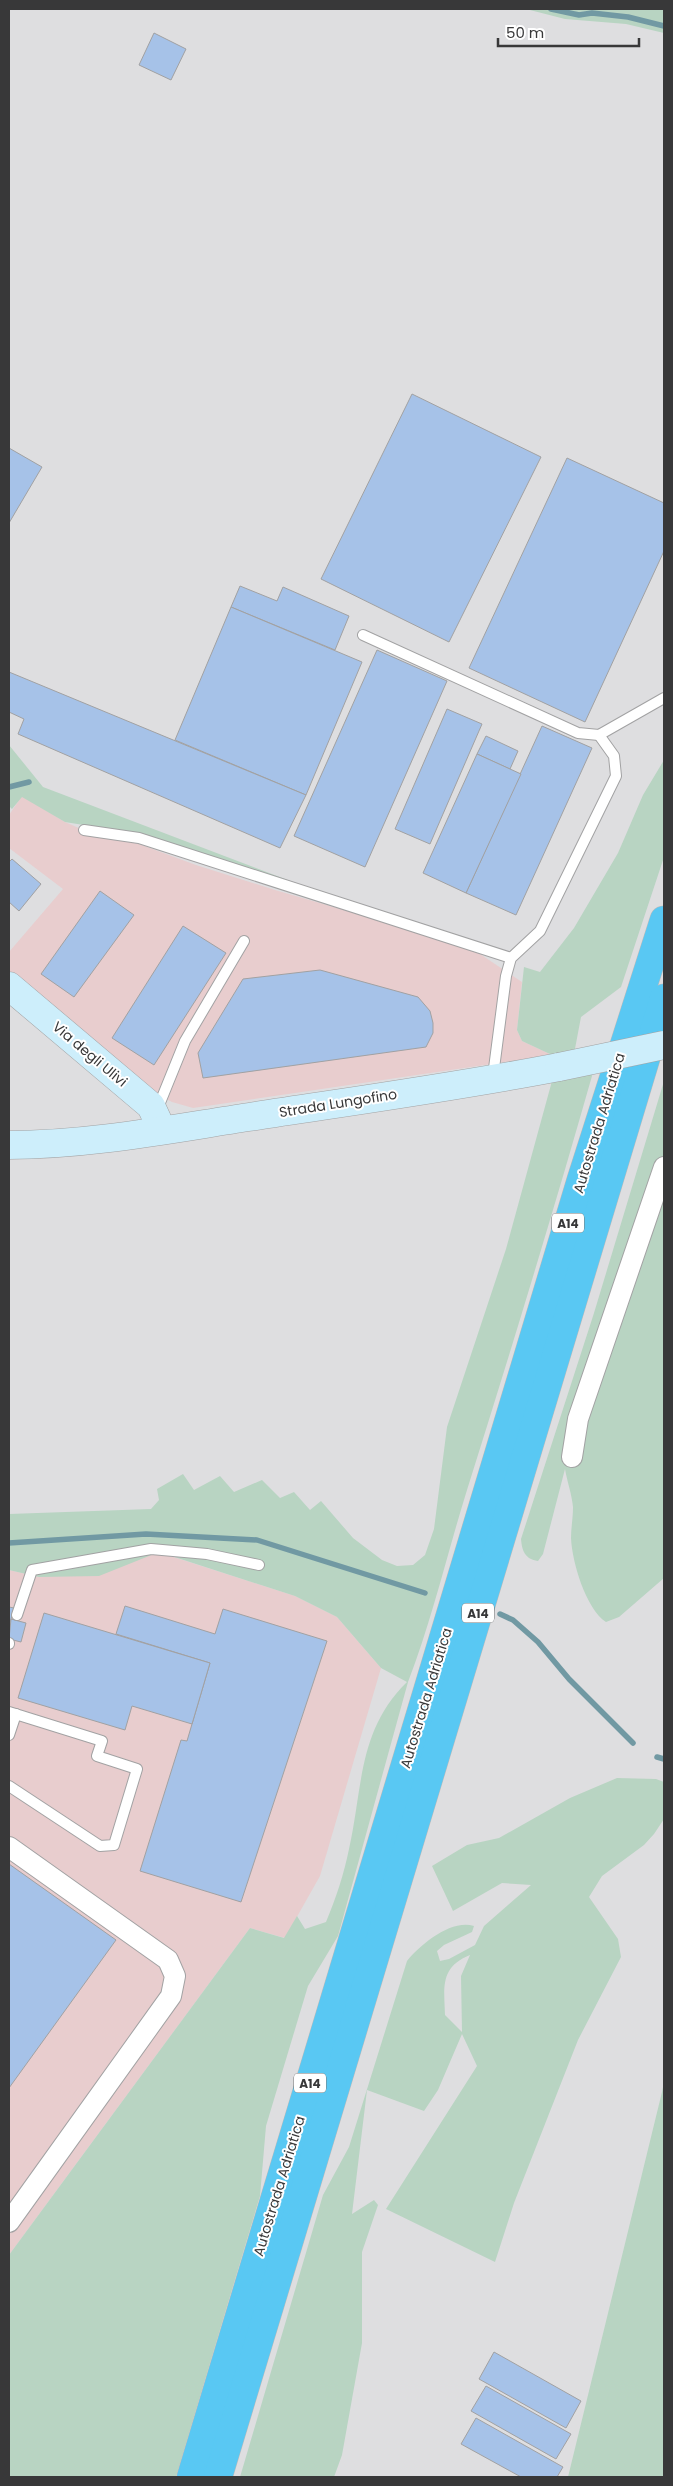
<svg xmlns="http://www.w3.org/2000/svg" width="673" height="2486" font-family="Poppins,sans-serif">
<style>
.commercial{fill:#e8cdce}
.green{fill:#b8d4c2;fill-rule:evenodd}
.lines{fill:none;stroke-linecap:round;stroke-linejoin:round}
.stream{stroke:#7199a3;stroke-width:5.5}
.building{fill:#a6c2e8;stroke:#a1a1a2}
.lane-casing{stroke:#a2a2a3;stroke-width:12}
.street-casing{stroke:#a2a2a3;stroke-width:22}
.secondary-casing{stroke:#a2a2a3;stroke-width:29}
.highway-casing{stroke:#bbbbbc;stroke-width:29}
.lane{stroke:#fff;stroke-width:10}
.street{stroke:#fff;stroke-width:20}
.secondary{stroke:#cdeefb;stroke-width:28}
.highway{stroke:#59c8f3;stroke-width:28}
.secondary-bridge-casing{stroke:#a2a2a3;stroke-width:29;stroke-linecap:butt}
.secondary-bridge{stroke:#cdeefb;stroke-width:28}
.labels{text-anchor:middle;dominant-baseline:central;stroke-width:4;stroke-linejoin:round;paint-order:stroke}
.shield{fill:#fff;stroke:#747474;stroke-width:1}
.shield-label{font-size:12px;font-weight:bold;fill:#383839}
.street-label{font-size:14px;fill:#383839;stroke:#fff}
</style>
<rect width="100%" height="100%" fill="#dedee0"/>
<g class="commercial">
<polygon points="22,796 65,822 90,833 139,844 196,865 275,890 468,946 522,982 517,1030 522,1041 552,1055 193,1108 172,1102 153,1092 9,974 9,952 63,889 9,848 9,815"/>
<polygon points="158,1552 295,1596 337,1617 381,1668 320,1876 285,1938 250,1928 9,2255 9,1570 39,1577"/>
</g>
<g class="green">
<polygon points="526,9 664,9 664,33 626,24 565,19"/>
<polygon points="9,745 43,787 327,895 139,834 65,822 22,797 12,809 9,806"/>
<polygon points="664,760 664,857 621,987 581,1017 574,1054 552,1055 522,1041 517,1030 524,967 540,972 574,928 618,853 643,795"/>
<path d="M594,1069C554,1210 511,1350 467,1490C447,1554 432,1620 408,1682L338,1936L308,1986L266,2126L260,2196L176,2477H9V2255L250,1928L284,1938L297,1916L305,1929L326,1922C336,1898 344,1874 349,1849C363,1786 358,1730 407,1682L381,1668L337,1617L295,1596L159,1552L99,1576L39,1577L9,1570V1514L151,1509L159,1500L157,1489L183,1474L194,1490L220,1476L234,1492L262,1480L280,1498L294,1492L310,1510L321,1501L353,1538L382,1560L397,1566L413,1565L425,1555L434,1529L447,1427L506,1249L552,1081Z"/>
<path d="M664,1081V1578L619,1617L606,1622C586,1609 572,1562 571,1538C571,1528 573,1518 573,1507C572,1495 567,1481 565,1469L543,1554L538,1561C525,1559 522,1551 521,1539L594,1313Z"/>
<path d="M617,1778L656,1779L664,1782V1819L654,1834L644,1845L602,1876L589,1897L618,1939L621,1957L578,2040L514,2203L495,2262L386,2209L477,2066L462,2034L438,2090L424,2111L367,2090L352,2214L374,2200L378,2205L362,2252V2343L342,2455L334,2477H240L323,2195L349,2147L407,1961C421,1944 451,1919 474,1926L472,1932L444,1945L437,1951L440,1961L449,1959L475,1945L484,1926L531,1885L502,1883L453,1911L432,1866L467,1845L499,1838L570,1798ZM470,1955L461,1976L462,2032L445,2015C444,1987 440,1967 470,1955Z"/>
<polygon points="664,2082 664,2477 568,2477 662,2092"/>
</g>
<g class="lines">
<g class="stream">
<polyline points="551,9 579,15 592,13 628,17 664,26"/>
<polyline points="9,787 29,782"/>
<polyline points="9,1543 146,1534 257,1540 425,1593"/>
<polyline points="500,1614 513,1620 538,1642 569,1679 633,1743"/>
<polyline points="657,1757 664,1759"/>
</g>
</g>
<g class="building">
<polygon points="154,33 186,49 171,80 139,65"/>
<polygon points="412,394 541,457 449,642 321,579"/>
<polygon points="9,448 42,467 9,523"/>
<polygon points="567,458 664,503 664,551 585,722 469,668"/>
<polygon points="240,586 277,601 283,587 349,616 335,650 231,607"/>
<polygon points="231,607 362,662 306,795 175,740"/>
<polygon points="377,650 447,681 365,867 294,836"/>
<polygon points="9,672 306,795 280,848 18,734 24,719 9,712"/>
<polygon points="447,709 482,724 430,844 395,829"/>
<polygon points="542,726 592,748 516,915 466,893"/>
<polygon points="486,736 518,751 510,769 477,754"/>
<polygon points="477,754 521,774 466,893 423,873"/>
<polygon points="12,859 41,884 19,911 9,902 9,862"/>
<polygon points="100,891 134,915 74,997 41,974"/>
<polygon points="183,926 226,953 154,1065 112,1038"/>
<polygon points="320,970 418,997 430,1011 433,1023 433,1033 426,1047 203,1078 198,1053 243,979"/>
<polygon points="125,1606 215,1634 223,1609 327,1641 241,1902 140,1871 181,1740 187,1741 210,1663 116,1634"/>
<polygon points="9,1607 14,1608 9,1626"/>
<polygon points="44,1613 210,1663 192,1724 132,1706 125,1730 18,1698"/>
<polygon points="11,1619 26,1623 21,1642 9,1639"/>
<polygon points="9,1864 116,1940 9,2088"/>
<polygon points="494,2352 581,2401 566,2428 479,2379"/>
<polygon points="486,2386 571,2434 556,2459 471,2411"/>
<polygon points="476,2418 563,2467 557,2477 521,2477 461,2444"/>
</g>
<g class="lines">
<g class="lane-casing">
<g id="lane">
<polyline points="363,635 578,733 599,735 664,698"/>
<polyline points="84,830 139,838 511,958"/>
<polyline points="493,1076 506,976 511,958 540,931 616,776 614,756 599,735"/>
<polyline points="157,1110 185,1041 244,941"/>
<polyline points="17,1615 32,1570 151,1549 207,1554 259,1565"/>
<polyline points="9,1644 9,1643"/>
<polyline points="9,1712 102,1741 97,1756 137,1769 114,1845 100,1846 9,1786"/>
<polyline points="9,1735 16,1714"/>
</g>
</g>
<g class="street-casing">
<g id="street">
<polyline points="572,1457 578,1419 664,1167"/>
<polyline points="9,1847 168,1960 175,1976 171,1996 9,2222"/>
</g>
</g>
<g class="secondary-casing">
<g id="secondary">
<polyline points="9,986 151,1106 162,1130"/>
<path d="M9,1145C89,1145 170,1129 249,1117C353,1101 456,1087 559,1067"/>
</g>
</g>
<g class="highway-casing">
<g id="highway">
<polyline points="191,2477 581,1180 664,920"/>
<polyline points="218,2477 664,998"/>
</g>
</g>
<use href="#lane" class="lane"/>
<use href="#street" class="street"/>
<use href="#secondary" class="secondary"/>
<use href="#highway" class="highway"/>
<g class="secondary-bridge-casing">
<polyline id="secondary-bridge" points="559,1067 664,1045"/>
</g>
<use href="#secondary-bridge" class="secondary-bridge"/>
</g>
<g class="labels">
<g class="shield">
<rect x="552" y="1213.5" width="32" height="19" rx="4"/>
<rect x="462" y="1603.5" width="32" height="19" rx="4"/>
<rect x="294" y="2073.5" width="32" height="19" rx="4"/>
</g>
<g class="shield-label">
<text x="568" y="1223">A14</text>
<text x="478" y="1613">A14</text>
<text x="310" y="2083">A14</text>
</g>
<g class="street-label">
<text transform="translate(90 1054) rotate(40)">Via degli Ulivi</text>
<text transform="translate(338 1103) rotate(-9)">Strada Lungofino</text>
<text transform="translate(599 1123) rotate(-73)">Autostrada Adriatica</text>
<text transform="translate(426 1698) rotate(-73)">Autostrada Adriatica</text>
<text transform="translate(279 2186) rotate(-73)">Autostrada Adriatica</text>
</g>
</g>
<rect width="673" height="2486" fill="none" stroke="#383839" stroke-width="20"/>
<path d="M498 38v8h141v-8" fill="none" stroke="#383839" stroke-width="2.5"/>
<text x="506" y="38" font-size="15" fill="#383839" stroke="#ffffff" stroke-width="4" paint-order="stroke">50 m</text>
</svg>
